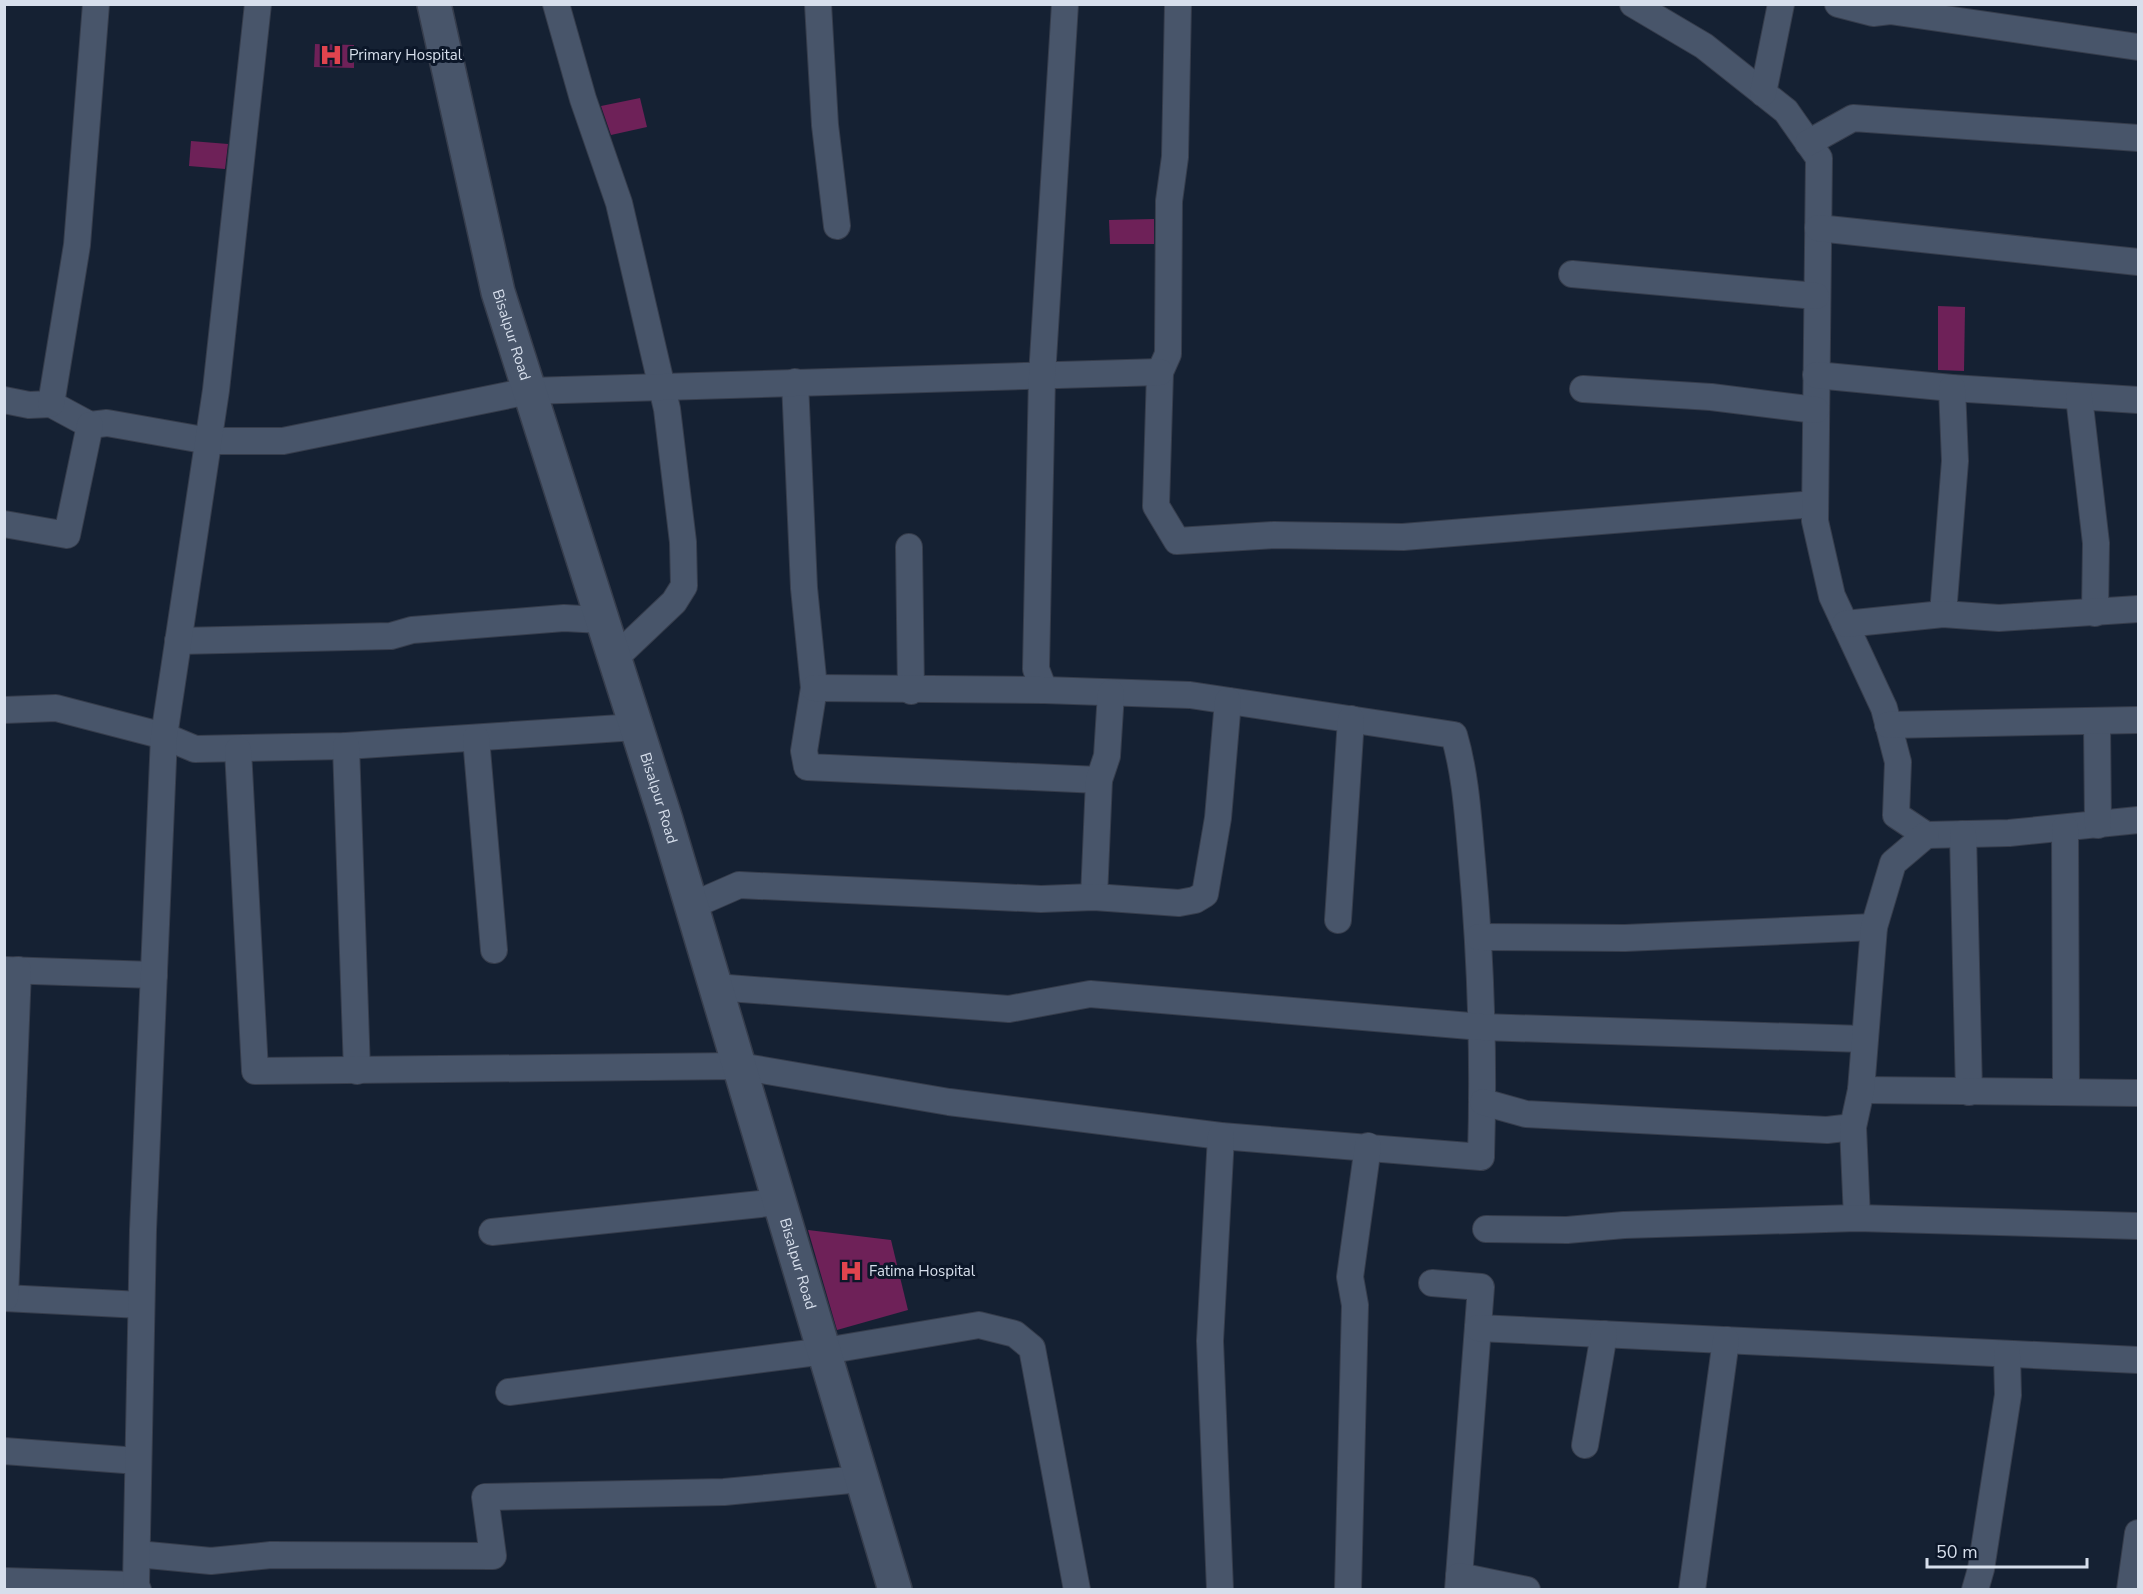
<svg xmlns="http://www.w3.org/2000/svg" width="2143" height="1594" font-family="'Nunito Sans',sans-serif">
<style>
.building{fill:#6e2158}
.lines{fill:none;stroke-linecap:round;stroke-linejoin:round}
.minor-casing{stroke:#363d4c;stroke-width:28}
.secondary-casing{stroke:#363d4c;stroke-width:36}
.minor{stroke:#48556a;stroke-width:26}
.secondary{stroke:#48556a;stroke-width:33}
.labels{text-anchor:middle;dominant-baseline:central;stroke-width:6;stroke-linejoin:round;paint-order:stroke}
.poi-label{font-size:15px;fill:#d7dfec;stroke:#0c1729;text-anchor:start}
.street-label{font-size:15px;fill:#d7dfec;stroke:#0c1729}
</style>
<rect width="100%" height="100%" fill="#152133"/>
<g class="building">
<polygon points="315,44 354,45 354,68 314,67"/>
<polygon points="640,98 647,127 611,135 601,106"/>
<polygon points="191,141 228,144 225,169 189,166"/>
<polygon points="1154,219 1154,244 1110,244 1109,220"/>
<polygon points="1938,306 1965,307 1964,371 1938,370"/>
<polygon points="808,1230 891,1240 908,1310 837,1330"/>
</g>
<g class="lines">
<g class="minor-casing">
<g id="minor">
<polyline points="556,4 583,99 619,203 667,409 683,542 684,586 674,602 614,659"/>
<polyline points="818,4 825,125 837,226"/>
<polyline points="1178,4 1175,157 1169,201 1168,354 1160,372 1156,506 1177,541 1274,535 1403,537 1815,504"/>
<polyline points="1633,4 1704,46 1786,111 1819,158 1815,521 1832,596 1884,708 1898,762 1896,815 1926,835 2009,833 2138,820"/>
<polyline points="1838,4 1873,13 1890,11 2138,47"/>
<polyline points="1763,93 1781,4"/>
<polyline points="1808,143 1853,118 2138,138"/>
<polyline points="1818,228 2138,262"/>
<polyline points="1572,274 1816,296"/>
<polyline points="1816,375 1952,388 2138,400"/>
<polyline points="795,382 804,588 814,688 804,751 807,767 1099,780"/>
<polyline points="1583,389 1711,397 1816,410"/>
<polyline points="2079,397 2096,543 2095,613"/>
<polyline points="4,400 29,405 51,404 90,425 107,423 209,441 283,441 529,391 1160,372"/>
<polyline points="51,404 77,245 96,4"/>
<polyline points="4,524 67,535 90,425"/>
<polyline points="909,547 911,691"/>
<polyline points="1943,614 1955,461 1952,388"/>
<polyline points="1845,624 1943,614 1999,618 2138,609"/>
<polyline points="178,641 391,636 412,630 564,618 602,620"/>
<polyline points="1044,690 1036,669 1042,376 1065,4"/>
<polyline points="4,710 56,708 164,736 195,749 346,746 636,727"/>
<polyline points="2097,723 2098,825"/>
<polyline points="1888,725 2138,720"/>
<polyline points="476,738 494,950"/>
<polyline points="346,746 357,1071"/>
<path d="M238,750L255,1071L739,1066L949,1102L1221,1136L1481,1157C1484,1058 1481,960 1472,861C1468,818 1466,776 1454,735L1190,695L1044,690L814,688"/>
<polyline points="2065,828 2066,1092"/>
<polyline points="1963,834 1969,1092"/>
<polyline points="1094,897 1099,780 1107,756 1111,693"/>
<polyline points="691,906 739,885 1041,899 1094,897 1179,903 1195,900 1205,894 1218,818 1228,701"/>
<polyline points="1338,920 1351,719"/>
<polyline points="1479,937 1625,938 1874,927"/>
<polyline points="4,970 154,975"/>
<polyline points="715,987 1009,1009 1090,994 1482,1027 1863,1039"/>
<polyline points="1861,1090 2138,1093"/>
<polyline points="1483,1102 1526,1114 1827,1130 1853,1127"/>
<polyline points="1857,1218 1853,1127 1861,1090 1874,927 1893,863 1926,835"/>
<polyline points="1486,1229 1567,1230 1624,1225 1857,1218 2138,1226"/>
<polyline points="492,1232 779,1202"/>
<polyline points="1432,1283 1481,1287 1458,1590"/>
<polyline points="4,1298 141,1305"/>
<polyline points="5,1298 18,970"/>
<polyline points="1478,1328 2138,1360"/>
<polyline points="509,1392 825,1351 979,1325 1015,1334 1032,1348 1077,1590"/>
<polyline points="1585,1445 1604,1334"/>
<polyline points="4,1451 138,1461"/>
<polyline points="137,1554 211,1561 271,1555 493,1556 485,1497 724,1492 861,1479"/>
<polyline points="1459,1576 1527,1590"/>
<polyline points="4,1581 136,1585"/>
<polyline points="138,1590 136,1585 143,1230 164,736 216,390 258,4"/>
<polyline points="1220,1590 1210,1341 1221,1136"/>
<polyline points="1348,1590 1355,1305 1350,1277 1368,1146"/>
<polyline points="1692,1590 1726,1340"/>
<polyline points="1975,1590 1981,1569 2008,1395 2007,1354"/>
<polyline points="2130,1590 2138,1533"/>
</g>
</g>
<g class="secondary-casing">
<g id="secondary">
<path id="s1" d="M434,4L498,292L666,820L895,1590"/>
</g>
</g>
<use href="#minor" class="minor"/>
<use href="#secondary" class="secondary"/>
</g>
<defs>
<g id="hospital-bare" transform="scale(1.8)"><path d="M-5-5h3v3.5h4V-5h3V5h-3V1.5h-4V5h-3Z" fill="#e0444e" stroke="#0c1729" stroke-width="2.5" paint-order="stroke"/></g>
</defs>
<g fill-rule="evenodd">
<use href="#hospital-bare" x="331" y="55"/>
<use href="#hospital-bare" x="851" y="1271"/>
</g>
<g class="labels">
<g class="poi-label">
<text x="349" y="55">Primary Hospital</text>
<text x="869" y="1271">Fatima Hospital</text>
</g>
<g class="street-label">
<text stroke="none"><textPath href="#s1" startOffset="340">Bisalpur Road</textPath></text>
<text stroke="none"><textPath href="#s1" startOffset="826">Bisalpur Road</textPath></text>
<text stroke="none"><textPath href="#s1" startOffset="1312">Bisalpur Road</textPath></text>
</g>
</g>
<rect width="2143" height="1594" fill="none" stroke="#d7dfec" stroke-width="12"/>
<path d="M1927 1558v9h160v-9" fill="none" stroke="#d7dfec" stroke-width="3"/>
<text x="1936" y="1558" font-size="18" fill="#d7dfec" stroke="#0c1729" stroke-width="4.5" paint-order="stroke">50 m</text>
</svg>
